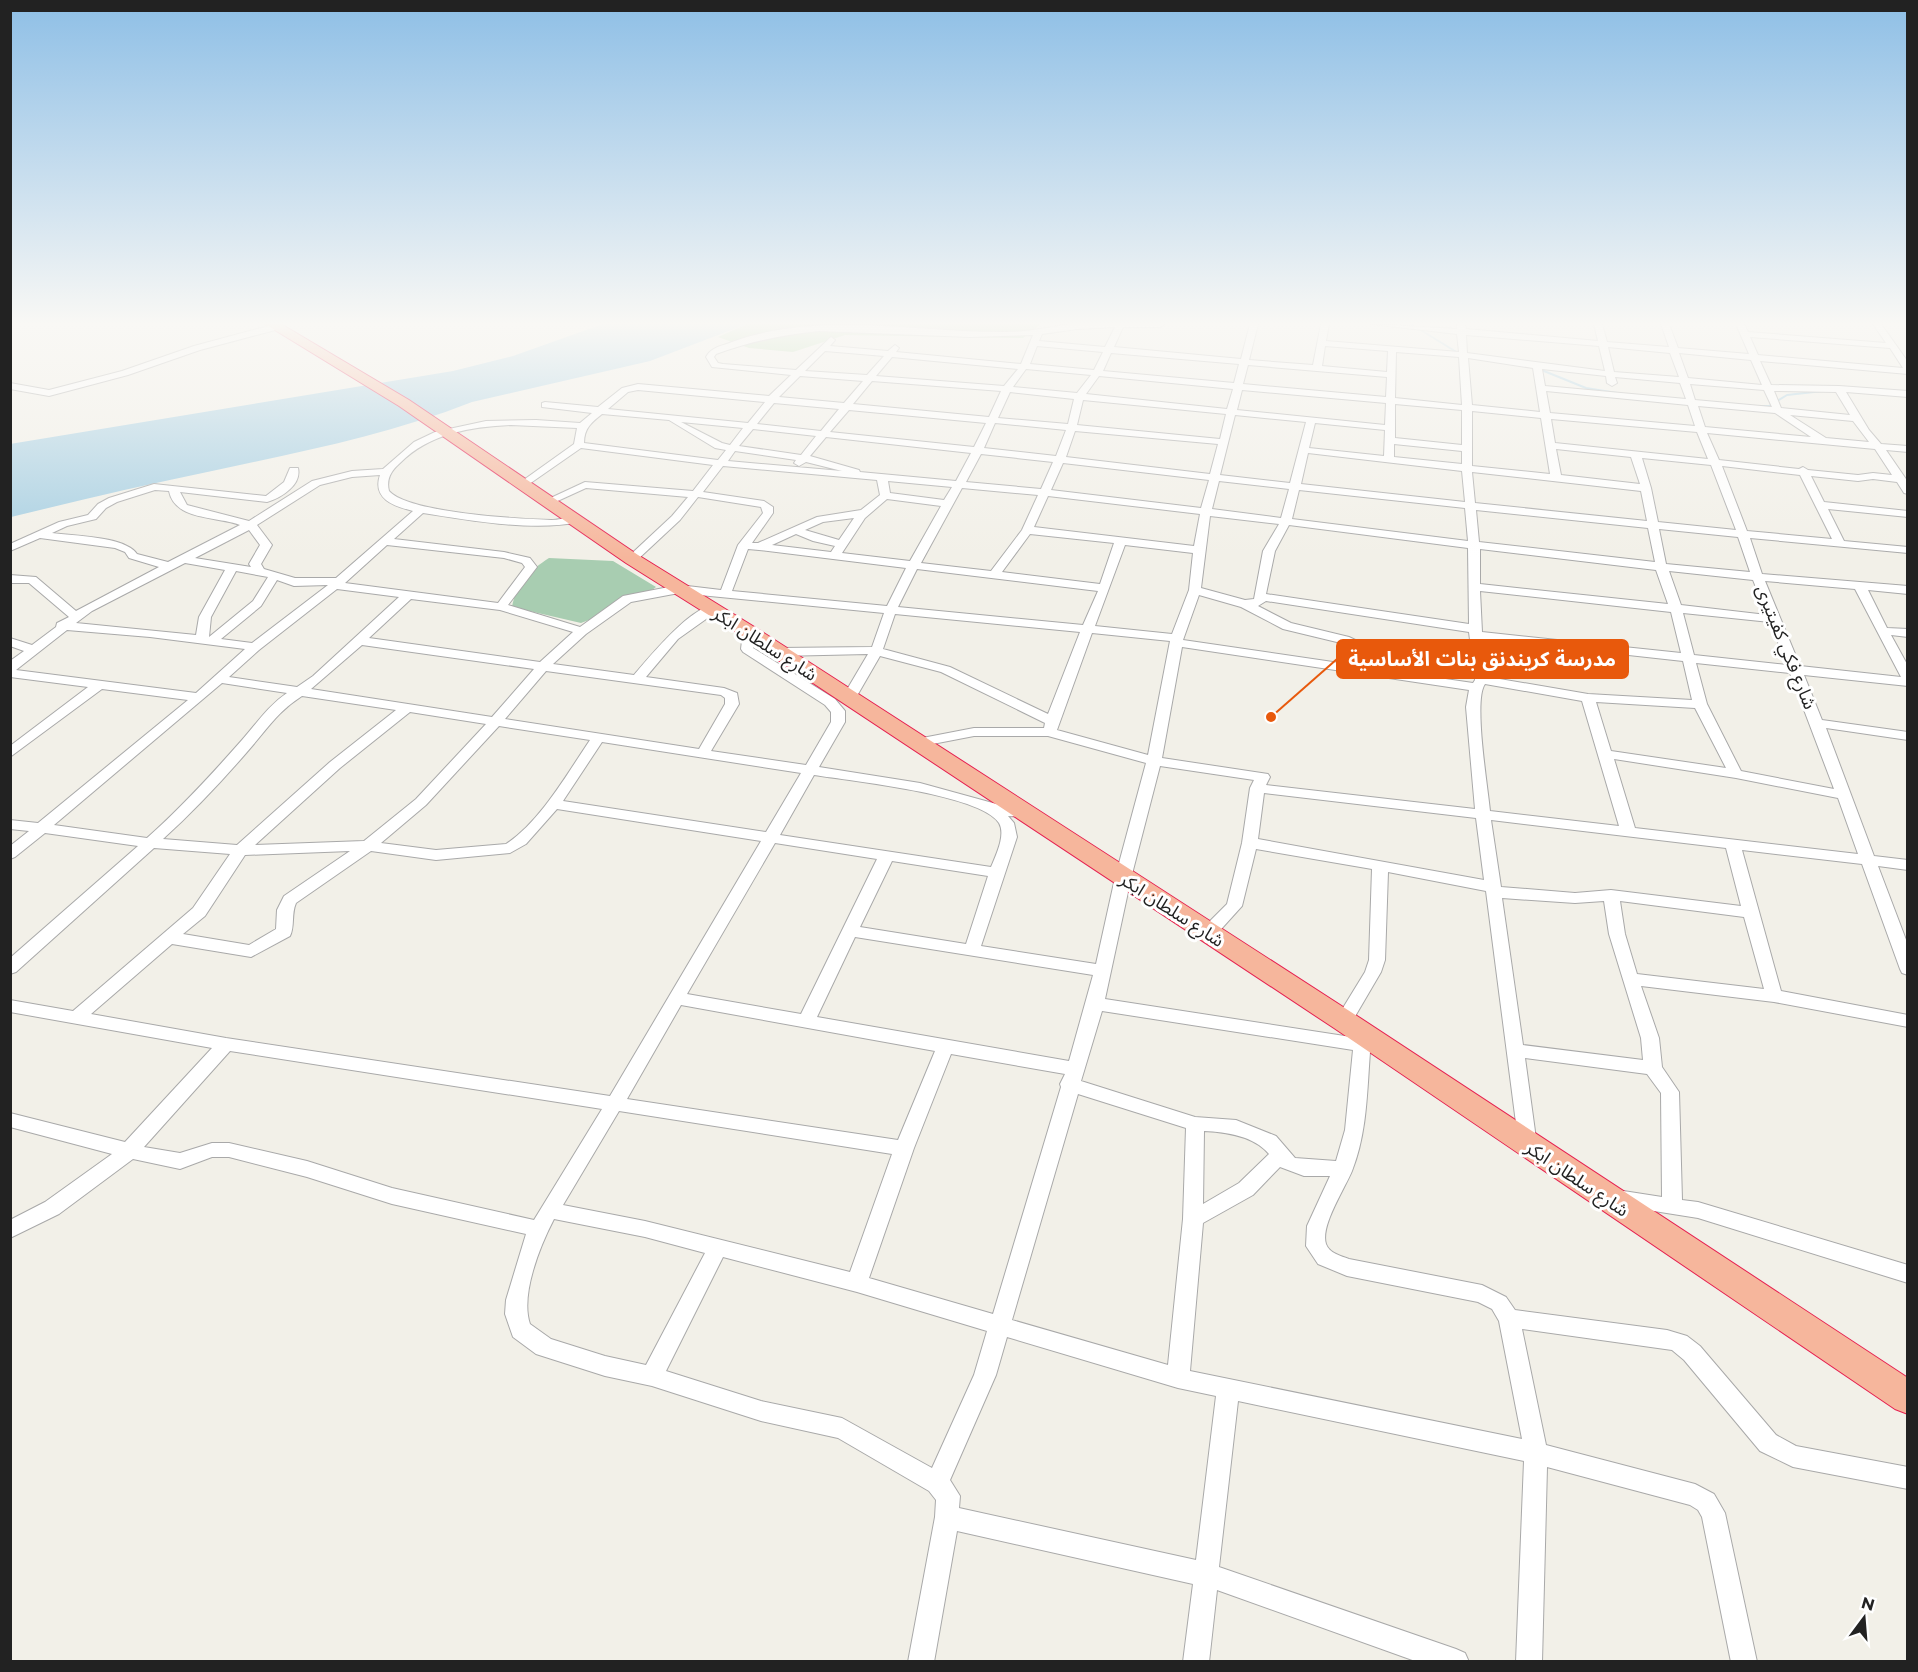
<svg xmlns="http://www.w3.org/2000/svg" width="1918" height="1672" font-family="Montserrat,'Noto Sans Arabic',sans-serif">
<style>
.forest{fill:#a6d49b}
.cemetery{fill:#a8cdb1}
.water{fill:#a7cfe2}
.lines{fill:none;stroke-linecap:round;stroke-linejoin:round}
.stream{stroke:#a7cfe2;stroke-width:2}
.minor-casing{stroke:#a9a9a9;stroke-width:2}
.trunk-casing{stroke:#e62051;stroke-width:2}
.minor{fill:#fff;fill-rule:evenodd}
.trunk{fill:#f6b69c;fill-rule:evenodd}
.labels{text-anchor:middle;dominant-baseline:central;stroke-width:6;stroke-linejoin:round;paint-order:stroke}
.street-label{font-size:18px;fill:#222;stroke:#fff}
.leader{fill:none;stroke:#e8590c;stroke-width:2}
.callout-dot{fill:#e8590c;stroke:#fff;stroke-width:2}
.callout{fill:#e8590c;stroke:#e8590c;stroke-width:2}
.callout-label{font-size:20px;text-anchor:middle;font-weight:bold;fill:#fff}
</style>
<rect width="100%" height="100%" fill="#f2f0e8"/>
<polygon class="forest" points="747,324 1041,324 1023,338 845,335 793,352 749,348 718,337"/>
<path class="cemetery" d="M549,558L613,561L656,587L652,590L623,596L597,617L581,623L512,607C516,585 530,570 549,558Z"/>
<path class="water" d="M603,324H747L650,361L472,402C388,435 300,452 212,471C144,485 77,501 11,517L10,444L453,371L513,356Z"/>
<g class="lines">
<g class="stream">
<polyline points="1411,324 1458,353"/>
<polyline points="1539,369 1586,388 1617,393"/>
<polyline points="1762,406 1769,406 1787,395 1823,391"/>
</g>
<g class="minor-casing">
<g id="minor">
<polygon points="276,324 280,327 279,329 200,350 128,375 49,396 10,389 10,383 49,390 122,371 194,346"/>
<path d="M1070,324H1164L1160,327H1123L1114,347L1241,359L1250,324H1258L1249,360L1313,365L1321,324H1329L1326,341L1459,352L1457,334L1371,324L1457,329V324H1465L1466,329L1598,341L1594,324H1602L1607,342L1669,347L1661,324H1669L1678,348L1749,354L1736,324H1744L1748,332L1886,343L1873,324H1881L1908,362V374L1760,361L1771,385L1839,386L1908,391V397L1846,392L1869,430L1881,444L1908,446V452L1886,450L1908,482V494L1904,493L1897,482L1873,479L1858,481L1811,476L1824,502L1908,511V517L1828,509L1844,541L1908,547V553L1750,538L1762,574L1908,586V594L1868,590L1887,628L1908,629V637L1891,635L1908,666V686L1804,675L1822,720L1908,732V740L1826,728L1874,856L1908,860V870L1878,866L1908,945V975L1902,973L1900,969L1862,864L1742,850L1781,991L1908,1015V1027L1774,1002L1641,986L1659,1038L1662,1067L1679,1092L1682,1200L1698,1202L1908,1265V1283L1698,1218L1610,1204L1607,1198L1610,1192L1617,1190L1662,1197L1661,1093L1647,1074L1525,1058L1537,1146L1535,1151L1528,1153L1521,1151L1519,1146L1486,891L1388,872L1385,960L1381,972L1350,1025H1338L1335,1021L1365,972L1369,960L1372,869L1256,849L1242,906L1214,937H1202L1200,933L1202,929L1227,904L1242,843L1250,788L1254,780L1160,766L1131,878L1105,999L1377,1041L1380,1046L1377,1051L1370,1052C1367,1092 1367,1133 1352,1171C1345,1188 1320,1226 1326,1244C1329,1253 1341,1256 1349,1259L1482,1285L1506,1297L1515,1310L1667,1330L1687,1336L1700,1346L1776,1435L1796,1446L1908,1467V1489L1793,1467L1760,1451L1684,1360L1672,1350L1522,1329L1546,1445L1695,1484L1714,1494L1725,1513L1757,1662H1731L1702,1517L1698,1510L1690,1505L1547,1467L1542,1662H1516L1524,1461L1238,1401L1219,1567L1456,1649L1465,1653L1469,1662H1418L1217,1590L1209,1662H1183L1193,1584L957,1531L934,1662H908L935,1517L936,1500L929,1491L838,1438L761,1421L652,1386L605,1376L536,1354L513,1337L505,1314L506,1300L526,1234L392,1204L307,1177L229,1157H212L180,1169L133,1159L59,1214L10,1238V1220L45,1202L112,1154L10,1127V1113L125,1142L212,1048L10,1012V1000L73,1011L193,908L230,854L154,848L16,972L10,974V958L138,846L45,833L15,857L10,859V846L29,831L10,829V820L38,823L188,700L102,689L10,757V746L88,687L10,677V661L24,651L10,646V638L32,645L56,627L57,623L69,617L29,583H10V575L36,577L76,611L159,567L129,558L125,552L115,548L40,538L10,551V544L59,522L88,515L98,504L109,498L154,484L266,496L284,482L290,468H298C302,485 281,498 267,502L180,492L187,505L249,521L312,481L352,471L383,469L414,442L435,432L486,421L536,420L580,423L592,413L542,407V403L545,402L598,407L622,388L638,384L769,396L791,375L712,367L706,357C711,347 722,346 732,342C819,310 917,333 1007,332C1028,332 1049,327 1070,324ZM1115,327L1105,347L1039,341L1042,334L1077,329ZM819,331L970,337L1033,335L1021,364L896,352L899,348L895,345L888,351L830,346L835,340L831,337L796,370L723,364L718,363L714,357L716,354C751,341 783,335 819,331ZM1466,335L1599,346L1605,371L1467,353ZM1750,337L1890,348L1903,368L1758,355ZM1037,346L1103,352L1094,370L1030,364ZM1325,346L1388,351L1387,372L1322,366ZM1608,347L1670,353L1679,377L1614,372ZM825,351L884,356L867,375L805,371ZM1396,352L1459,357L1462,405L1395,398ZM1111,353L1239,364L1234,383L1103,371ZM1679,353L1751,360L1762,385L1688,378ZM892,357L1018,369L1004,386L876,376ZM1468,358L1533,368L1540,412L1472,405ZM1248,365L1387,377L1386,397L1243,384ZM1026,369L1091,375L1077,393L1013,387ZM1542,369L1606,376L1607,383L1612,386L1617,383L1615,377L1680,383L1686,399L1545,386ZM800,376L863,381L844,403L779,397ZM1099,376L1233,389L1227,409L1086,394ZM872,381L1001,391L989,417L853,404ZM1690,384L1764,390L1772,407L1695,400ZM638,390L765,402L748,423L608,409L628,392ZM1242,390L1386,403L1385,425L1237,410ZM1546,391L1688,405L1695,426L1550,413ZM1774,391L1836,392L1850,415L1781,408ZM1010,392L1074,399L1068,424L998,418ZM1083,400L1226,414L1220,439L1077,425ZM774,403L839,409L821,431L757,424ZM1395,404L1462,410V445L1395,438ZM1698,406L1775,413L1811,437L1705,427ZM849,410L986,423L974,447L830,432ZM1472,411L1541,418L1550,474L1472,466ZM602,414L669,420L715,448L726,450L718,460L584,443C584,428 592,422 602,414ZM1235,415L1306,422L1290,483L1220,475ZM1790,415L1853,421L1869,442L1826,438ZM1551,419L1697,432L1708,459L1555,443ZM681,422L743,428L730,445L722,443ZM995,423L1066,430L1056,456L984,448ZM1315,423L1385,430L1384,456L1309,448ZM511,425L577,428L574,444L518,484L517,486L522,489L581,448L713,465L693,491L585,482L542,502L551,504L586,488L688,497L672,516L628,557L626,559L632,562L636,561L680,520L698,497L761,507L763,513L738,545L721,590L679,585L623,596L580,627L508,605L537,567L530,558L504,552L394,539L423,513C467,520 535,532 578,522V518C569,516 560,520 551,520C520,519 408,513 389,491C386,479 391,471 400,463C430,433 471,427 511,425ZM753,429L816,436L801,455L739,446ZM1075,431L1218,444L1210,474L1066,457ZM1707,433L1875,449L1892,475L1873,473L1858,475L1808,470L1803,467L1799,469L1719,460ZM826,437L971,453L956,481L860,472L859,470L810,456ZM1394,444L1462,451V464L1394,457ZM1556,449L1631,457L1640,484L1561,475ZM735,451L796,460L794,463L799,466L806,462L842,471L728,461ZM1308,453L1462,471L1465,502L1301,484ZM981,454L1053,462L1041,489L966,482ZM1642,458L1711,465L1736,530L1658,522L1651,488ZM1063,463L1209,480L1201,508L1051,490ZM723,466L877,480L880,495L861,510L817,517L758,543H752L773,513V507L764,501L703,492ZM1722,466L1800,475L1832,539L1747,531ZM1472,472L1641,491L1647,521L1475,503ZM380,475C372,499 394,506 413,511L336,578H295L264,569L261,564L272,545L257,525L320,485L352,477ZM888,481L952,487L944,500L890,493ZM1219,481L1289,489L1281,518L1212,509ZM962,488L1038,495L1022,530L991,571L921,563ZM155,490L169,491C175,521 217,516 240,525L168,562L137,554C125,536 73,536 52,533L67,526L96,519L106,508L117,502ZM1299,490L1465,508L1468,541L1292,519ZM1048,496L1200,514L1194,546L1034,527ZM887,499L941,506L910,561L842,553L865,518ZM1476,510L1648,528L1655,562L1479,542ZM1210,516L1279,524L1263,551L1254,599L1245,600L1201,588ZM854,518L839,540L805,530L823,522ZM1289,525L1468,548L1469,624L1266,594L1275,551ZM1659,529L1738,537L1750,572L1666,564ZM249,530L260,545L249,564L251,567L195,558ZM796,534L813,541L835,546L831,552L772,545ZM1030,534L1114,543L1100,584L1002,572ZM387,545L504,558L522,563L525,567L498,603L345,583ZM1125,545L1193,553L1189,590L1172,634L1095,626ZM748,549L759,550L906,568L887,606L732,591ZM1480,549L1656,570L1668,604L1480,584ZM185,563L225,570L199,617L196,635L76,623L92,611ZM917,569L1098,591L1083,625L898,607ZM236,571L268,577L253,601L209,637L211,617ZM1669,571L1753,580L1767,615L1681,605ZM277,580L294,586L328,585L252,643L221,639L261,606ZM1765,581L1855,589L1901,677L1800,666ZM337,589L399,597L313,676L297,687L229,677L259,650ZM1480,591L1671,612L1681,653L1482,632ZM679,593L884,613L872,647L779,648L773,652L779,656L868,654L842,698L844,701H854L880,656L941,672L1045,723L1044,728H974L912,740L910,743L912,746L917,747L974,736H1048L1146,763L1115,878L1096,964L981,946L1017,837L1014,823L1008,816L1033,817L1035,814L1033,811L1000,805L920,783L819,767L845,722V711L835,699L753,648V629L749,628L743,632L741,649L743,652L825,705L831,712V722L806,765L711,751L739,704L737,693L724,688L646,677L678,639L716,612V606C694,602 648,659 634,675L553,664L586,634L631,602ZM1199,595L1241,607L1283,629L1341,643L1401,672L1183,640ZM411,599L500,610L573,632L540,662L369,638ZM1266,601L1469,632L1475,680L1473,683L1418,675V670L1349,637L1291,623L1258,606ZM1683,613L1770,622L1787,665L1694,655ZM895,614L1080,632L1048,714L950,667L883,649ZM67,630L150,637L245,649L196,693L16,670ZM1092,633L1170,641L1148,755L1057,730ZM1483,639L1683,661L1692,700L1588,694L1488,677ZM362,645L534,669L492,717L311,689ZM1182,647L1469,690L1466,707L1475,809L1266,785L1270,777L1268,774L1162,758ZM1696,663L1790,673L1834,789L1741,771L1707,704ZM546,671L721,695L725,698V704L699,749L505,719ZM222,683L287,693C268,706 257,723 242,740C212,774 181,808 147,838L54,825ZM1485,684L1582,701L1619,826L1490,811C1488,788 1473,700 1485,684ZM302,696L396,710L330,762L237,845L163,839C195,810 225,778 253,745C270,725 280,710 302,696ZM1596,702L1695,708L1726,768L1611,751ZM410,712L486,724L416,799L364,841L255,845L340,768ZM499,726L590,740C567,774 540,822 506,844L436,850L381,843L426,805ZM602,742L801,773L766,832L563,801ZM1614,759L1736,778L1838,798L1858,854L1635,828ZM814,775C851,781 980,794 999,823C1006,835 996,855 991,867L780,835ZM1264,793L1476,818L1484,880L1258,839ZM557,809L761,841L610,1096L226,1038L91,1014L172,944L251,957L290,936C295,926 291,914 296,903L371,851L436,860L510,853L526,844ZM1491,820L1726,848L1741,906L1611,890L1575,893L1501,887ZM775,843L877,859L801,1014L687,994ZM350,851L284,896L277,910L276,929L249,945L183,934L205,916L245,855ZM892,861L988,876L966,944L860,927ZM1502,898L1575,903L1604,901L1609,934L1641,1038L1643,1060L1523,1045ZM1620,901L1744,917L1764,989L1637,974L1625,934ZM855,937L1093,975L1069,1061L817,1017ZM681,1005L935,1051L898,1140L627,1099ZM1102,1011L1353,1050L1345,1130L1336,1161L1295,1158L1276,1136L1236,1120L1195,1117L1081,1081ZM230,1051L602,1109L534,1220L392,1188L307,1161L229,1143H212L180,1153L144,1147ZM951,1054L1065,1074L1060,1084L1061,1087L993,1314L869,1278L914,1148ZM1078,1094L1186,1128L1183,1219L1168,1365L1012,1320ZM619,1111L892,1154L850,1272L645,1221L563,1205ZM1204,1131C1227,1132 1254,1136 1269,1154L1239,1183L1203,1204ZM1280,1167L1304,1176H1330L1307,1226L1306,1246L1318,1264L1347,1276L1478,1302L1492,1309L1499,1321L1522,1439L1190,1371L1203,1223L1253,1195ZM554,1219L645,1237L705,1253L646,1365L605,1356L551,1339L530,1324C520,1295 540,1246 554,1219ZM723,1257L857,1292L987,1331L974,1375L932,1468L842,1418L761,1401L666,1371ZM1007,1337L1178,1388L1216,1396L1196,1560L959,1508L960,1496L950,1480L996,1375Z"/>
</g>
</g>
<g class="trunk-casing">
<polygon id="trunk" points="265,324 281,324 409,400 638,555 756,628 1354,1014 1908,1378 1908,1414 1895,1409 1334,1028 742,636 626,563 399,406"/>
</g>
<use href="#minor" class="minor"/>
<use href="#trunk" class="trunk"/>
</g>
<linearGradient id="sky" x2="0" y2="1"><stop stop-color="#8ebfe6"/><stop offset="0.58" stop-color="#f9f8f5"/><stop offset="1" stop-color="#f9f8f5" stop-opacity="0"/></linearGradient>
<rect width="1918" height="558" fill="url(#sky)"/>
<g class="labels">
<g class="street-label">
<text transform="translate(765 644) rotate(33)">شارع سلطان ابكر</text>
<text transform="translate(1786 647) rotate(68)">شارع فكي كفيتيرى</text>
<text transform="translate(1172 910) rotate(33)">شارع سلطان ابكر</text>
<text transform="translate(1577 1179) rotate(34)">شارع سلطان ابكر</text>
</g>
</g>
<path class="leader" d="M1271 717L1337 659"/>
<circle class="callout-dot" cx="1271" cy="717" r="6"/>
<rect class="callout" x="1337" y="640" width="291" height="38" rx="6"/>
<g class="callout-label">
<text x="1482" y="666">مدرسة كريندنق بنات الأساسية</text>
</g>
<rect width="1918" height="1672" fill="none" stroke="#222222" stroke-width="24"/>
<g transform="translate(1864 1618) rotate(16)" stroke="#ffffff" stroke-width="4.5" paint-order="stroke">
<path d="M0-4.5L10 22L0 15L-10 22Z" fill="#222222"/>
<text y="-9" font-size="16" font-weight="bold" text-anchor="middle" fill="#222222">N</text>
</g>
</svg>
